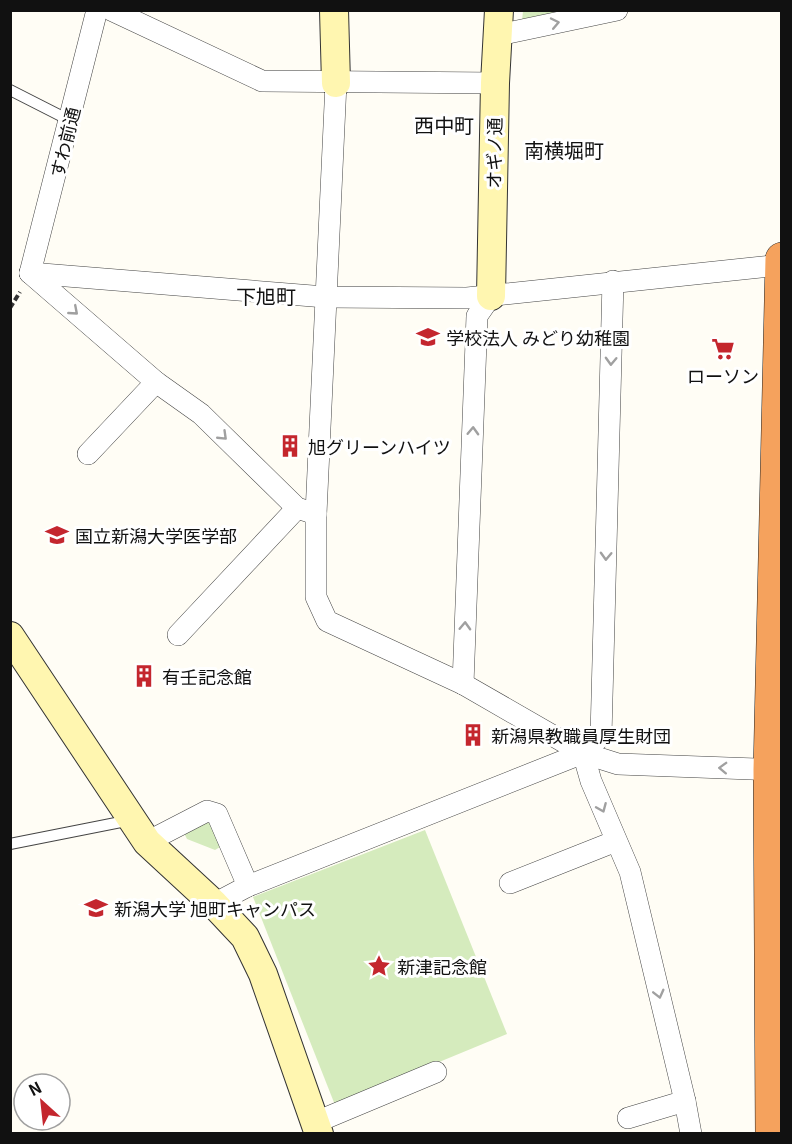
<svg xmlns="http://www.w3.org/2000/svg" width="792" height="1144" font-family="Georgia,'Noto Sans JP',serif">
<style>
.green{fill:#d5ebbd}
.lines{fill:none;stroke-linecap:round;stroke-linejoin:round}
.lane-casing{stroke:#444;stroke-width:12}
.street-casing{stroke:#444;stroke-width:22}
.secondary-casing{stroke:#333;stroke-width:30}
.highway-casing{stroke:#222;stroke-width:34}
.path{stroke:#333;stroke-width:4;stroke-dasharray:6 3;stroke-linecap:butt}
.lane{stroke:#fff;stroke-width:10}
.street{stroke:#fff;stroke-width:21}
.secondary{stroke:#fff6b0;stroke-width:28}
.highway{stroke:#f5a25d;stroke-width:33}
.oneway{stroke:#a0a0a0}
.labels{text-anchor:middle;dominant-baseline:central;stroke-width:6;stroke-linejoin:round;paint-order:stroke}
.street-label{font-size:18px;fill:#111;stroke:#fff}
.poi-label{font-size:18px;fill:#111;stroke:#fff;text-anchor:start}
.neighbourhood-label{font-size:20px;fill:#111;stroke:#fff}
</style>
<rect width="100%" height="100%" fill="#fffdf5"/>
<g class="green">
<polygon points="523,11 580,11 522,21"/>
<polygon points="207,818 225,844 215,850 187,839 184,833"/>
<polygon points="425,830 507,1034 335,1105 253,897"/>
</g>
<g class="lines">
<g class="lane-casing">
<g id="lane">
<polyline points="10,90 69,120"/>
<polyline points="10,844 131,820"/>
</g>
</g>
<g class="street-casing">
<g id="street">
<polyline points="111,10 262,81 495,83"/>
<polyline points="498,35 617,10"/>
<polyline points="336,83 316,514 316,597 327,621 463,684 583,753 618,764 781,770"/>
<polyline points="30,273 325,297 467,298 781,265"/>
<polyline points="30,273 156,382 201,414 297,508 316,514"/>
<polyline points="30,273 97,10"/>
<polyline points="88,454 156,382"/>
<polyline points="178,635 297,508"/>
<polyline points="463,684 477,316 491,296"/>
<polyline points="583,753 591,781 630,872 685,1101 691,1134"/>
<polyline points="147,842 207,811 217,814 248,886"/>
<polyline points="510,883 616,841"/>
<polyline points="214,904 248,886 583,753 601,736 613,281"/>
<polyline points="628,1118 685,1101"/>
<polyline points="314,1123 436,1072"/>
</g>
</g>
<g class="secondary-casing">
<g id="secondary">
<polyline points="334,10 336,83"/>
<polyline points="491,296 495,83 499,10"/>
<polyline points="10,636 147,842 214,904 245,937 263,974 319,1134"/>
</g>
</g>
<g class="highway-casing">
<polyline id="highway" points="772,1134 770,770 782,259"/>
</g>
<polyline class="path" points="10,308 20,292"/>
<use href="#lane" class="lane"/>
<use href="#street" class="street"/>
<use href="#secondary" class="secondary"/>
<use href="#highway" class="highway"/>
</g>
<defs><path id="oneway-chevron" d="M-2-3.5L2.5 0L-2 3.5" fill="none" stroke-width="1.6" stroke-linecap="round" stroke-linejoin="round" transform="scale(1.5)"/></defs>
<g class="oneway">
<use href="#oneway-chevron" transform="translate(555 23) rotate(-12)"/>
<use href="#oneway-chevron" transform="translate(74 311) rotate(41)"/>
<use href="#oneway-chevron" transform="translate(611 361) rotate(92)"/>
<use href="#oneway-chevron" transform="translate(473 431) rotate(-88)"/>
<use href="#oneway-chevron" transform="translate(223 436) rotate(44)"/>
<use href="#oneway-chevron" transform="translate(606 556) rotate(92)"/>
<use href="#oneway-chevron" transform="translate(465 626) rotate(-88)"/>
<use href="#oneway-chevron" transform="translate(723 768) rotate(-178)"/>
<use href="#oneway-chevron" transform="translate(602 808) rotate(67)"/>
<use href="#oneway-chevron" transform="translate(659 994) rotate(76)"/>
</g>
<defs>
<g id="school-bare" transform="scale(1.8)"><path d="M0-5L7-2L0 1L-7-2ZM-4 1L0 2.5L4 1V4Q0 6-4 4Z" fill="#c4262e" stroke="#fff" stroke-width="2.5" paint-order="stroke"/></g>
<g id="supermarket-bare" transform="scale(1.8)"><path d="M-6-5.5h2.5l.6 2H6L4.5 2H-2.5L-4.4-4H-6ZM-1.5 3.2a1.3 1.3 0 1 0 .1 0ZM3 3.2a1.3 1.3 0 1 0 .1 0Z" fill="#c4262e" stroke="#fff" stroke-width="2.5" paint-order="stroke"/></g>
<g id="building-bare" transform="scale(1.8)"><path d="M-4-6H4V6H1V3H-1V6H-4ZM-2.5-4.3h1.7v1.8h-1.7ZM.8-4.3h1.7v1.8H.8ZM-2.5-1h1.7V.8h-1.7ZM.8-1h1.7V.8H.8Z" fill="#c4262e" stroke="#fff" stroke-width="2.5" paint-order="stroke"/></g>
<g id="university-bare" transform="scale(1.8)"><path d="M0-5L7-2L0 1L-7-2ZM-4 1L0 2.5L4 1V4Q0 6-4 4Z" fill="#c4262e" stroke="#fff" stroke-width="2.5" paint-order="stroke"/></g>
<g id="sight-bare" transform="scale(1.8)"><path d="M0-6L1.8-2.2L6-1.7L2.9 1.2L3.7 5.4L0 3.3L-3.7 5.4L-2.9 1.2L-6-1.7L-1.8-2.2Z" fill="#c4262e" stroke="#fff" stroke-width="2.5" paint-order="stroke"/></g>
</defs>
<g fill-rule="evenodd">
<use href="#school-bare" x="428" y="337"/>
<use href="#supermarket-bare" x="723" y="349"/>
<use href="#building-bare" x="290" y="446"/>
<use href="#university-bare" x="57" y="535"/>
<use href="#building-bare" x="144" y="676"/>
<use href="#building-bare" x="473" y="735"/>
<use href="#university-bare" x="96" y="908"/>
<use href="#sight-bare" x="379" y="966"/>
</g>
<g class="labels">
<g class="street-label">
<text transform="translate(64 142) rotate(-76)">すわ前通</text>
<text transform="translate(493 153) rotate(-89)">オギノ通</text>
</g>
<g class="poi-label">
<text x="446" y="337">学校法人 みどり幼稚園</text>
<text x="723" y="375" text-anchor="middle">ローソン</text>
<text x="308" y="446">旭グリーンハイツ</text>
<text x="75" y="535">国立新潟大学医学部</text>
<text x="162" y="676">有壬記念館</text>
<text x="491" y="735">新潟県教職員厚生財団</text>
<text x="114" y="908">新潟大学 旭町キャンパス</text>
<text x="397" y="966">新津記念館</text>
</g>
<g class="neighbourhood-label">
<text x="444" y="124">西中町</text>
<text x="564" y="149">南横堀町</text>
<text x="266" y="295">下旭町</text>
</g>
</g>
<rect width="792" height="1144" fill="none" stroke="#111111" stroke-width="24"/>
<g transform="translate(42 1102) rotate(333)"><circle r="28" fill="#ffffff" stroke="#a0a0a0" stroke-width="1.5"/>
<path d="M0-4.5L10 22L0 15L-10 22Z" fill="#c4262e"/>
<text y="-9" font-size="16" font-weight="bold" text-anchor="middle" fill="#111111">N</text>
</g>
</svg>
